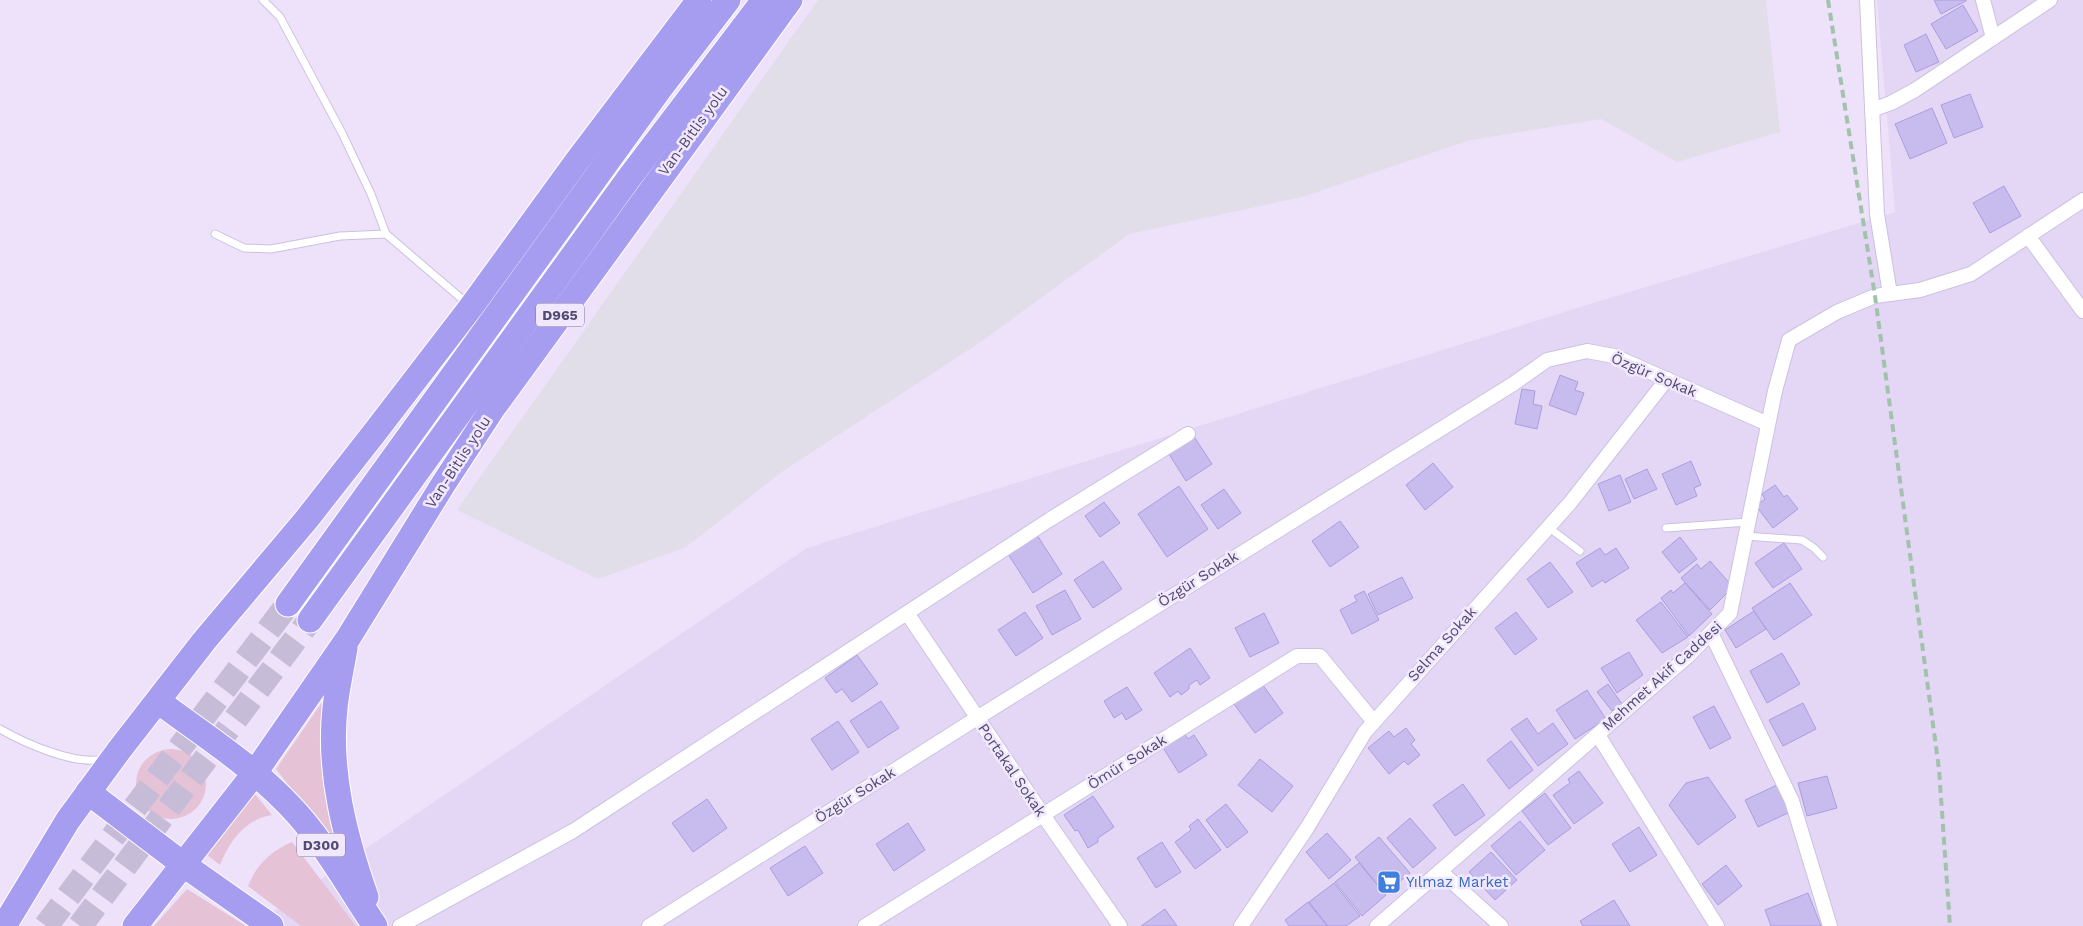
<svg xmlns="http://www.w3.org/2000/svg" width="2083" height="926" font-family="'Work Sans',sans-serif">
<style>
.residential{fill:#e4d7f6}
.industrial{fill:#e1dde9}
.green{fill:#e6c2d6}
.building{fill:#c8bbee;stroke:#ac9ddf}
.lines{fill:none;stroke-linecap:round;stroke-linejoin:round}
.highway-tunnel{stroke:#c6bcd8;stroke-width:25;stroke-dasharray:25 12;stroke-linecap:butt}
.lane-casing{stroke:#cbc1e0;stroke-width:9}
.street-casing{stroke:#cbc1e0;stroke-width:16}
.highway-casing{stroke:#fff;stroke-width:27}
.lane{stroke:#fff;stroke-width:7}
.street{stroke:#fff;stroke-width:14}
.highway{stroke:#a69df1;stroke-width:25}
.rail{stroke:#a2c2ae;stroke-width:4;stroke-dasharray:8 5;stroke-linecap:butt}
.labels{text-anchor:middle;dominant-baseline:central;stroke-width:5;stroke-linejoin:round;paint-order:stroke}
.shield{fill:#f2e8fe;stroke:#82799b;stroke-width:1}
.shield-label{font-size:14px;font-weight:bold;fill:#524a70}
.street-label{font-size:15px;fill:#524a70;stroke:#f2e8fe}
.shop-label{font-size:15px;fill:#366cbe;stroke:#f2e8fe;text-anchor:start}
</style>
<rect width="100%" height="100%" fill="#ede2fa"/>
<polygon class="residential" points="1877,0 2083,0 2083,926 252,926 807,548 1603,300 1895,212"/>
<polygon class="industrial" points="818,0 1766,0 1780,132 1677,162 1601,119 1470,140 1302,197 1129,234 979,343 783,471 686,547 598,579 457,510"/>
<g class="green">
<polygon points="325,698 341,854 276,769"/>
<circle cx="171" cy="784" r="35"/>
<path d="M255,794L272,815C245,819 229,842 220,865L207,855Z"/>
<path d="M292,842L356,926H301L248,886C257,864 271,851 292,842Z"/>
<polygon points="187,889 246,926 154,926"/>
</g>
<g class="building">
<polygon points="1934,0 1966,0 1966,1 1941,14"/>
<polygon points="1963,5 1978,31 1946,49 1931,24"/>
<polygon points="1926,34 1939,62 1916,72 1904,45"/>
<polygon points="1970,94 1983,127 1954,138 1941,105"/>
<polygon points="1932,108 1947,143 1910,159 1895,124"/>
<polygon points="2004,186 2021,216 1990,233 1973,203"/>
<polygon points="1560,375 1578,382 1575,390 1584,393 1576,415 1549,405"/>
<polygon points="1522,389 1535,391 1533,404 1542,406 1537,429 1515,424"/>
<polygon points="1193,435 1212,464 1186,481 1167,451"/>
<polygon points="1691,461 1701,485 1694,488 1697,496 1676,505 1662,474"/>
<polygon points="1433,463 1453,487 1425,510 1406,485"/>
<polygon points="1647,469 1657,489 1634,499 1625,479"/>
<polygon points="1620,475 1631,502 1609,511 1598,484"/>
<polygon points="1775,485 1784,497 1787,495 1798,509 1773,528 1756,506 1765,499 1762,494"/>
<polygon points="1179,486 1208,529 1167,557 1138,514"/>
<polygon points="1224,489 1241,513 1218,529 1201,505"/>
<polygon points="1104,502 1120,523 1100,537 1085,516"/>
<polygon points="1340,521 1359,547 1330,567 1312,541"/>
<polygon points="1037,535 1062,574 1033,593 1008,554"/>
<polygon points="1680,537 1697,559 1679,573 1662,552"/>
<polygon points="1784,543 1802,569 1773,588 1755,563"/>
<polygon points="1600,548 1605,555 1616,548 1629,568 1605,583 1603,580 1592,587 1576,563"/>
<polygon points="1103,561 1122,589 1093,608 1074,580"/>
<polygon points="1710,561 1733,587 1710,610 1681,578 1697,564 1701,569"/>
<polygon points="1550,562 1573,592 1548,608 1527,579"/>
<polygon points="1402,577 1413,598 1378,615 1368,594"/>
<polygon points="1685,583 1712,614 1689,636 1661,598 1671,590 1673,593"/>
<polygon points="1790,583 1812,615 1774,640 1752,608"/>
<polygon points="1065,590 1081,619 1052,635 1036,606"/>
<polygon points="1364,591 1379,620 1352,634 1340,610 1357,601 1354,596"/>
<polygon points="1661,602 1688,637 1662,653 1636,620"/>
<polygon points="1754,611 1766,629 1736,648 1725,630"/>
<polygon points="1025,612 1043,638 1016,656 998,630"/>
<polygon points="1516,612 1537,639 1515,655 1495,628"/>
<polygon points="1264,613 1279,643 1250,657 1235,628"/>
<polygon points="1190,648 1210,678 1200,685 1197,680 1189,685 1189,689 1181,695 1178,691 1170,697 1154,673"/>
<polygon points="1629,652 1643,675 1617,693 1601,668"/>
<polygon points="1782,653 1800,684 1767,703 1750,671"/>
<polygon points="857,655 878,684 852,702 842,689 836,693 825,678"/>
<polygon points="1262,684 1283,713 1255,733 1234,704"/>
<polygon points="1608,684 1622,704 1612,711 1597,692"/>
<polygon points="1127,687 1142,710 1126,720 1122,713 1114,718 1104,701"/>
<polygon points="1587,690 1606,719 1575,739 1556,710"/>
<polygon points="881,701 899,728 868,748 850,721"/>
<polygon points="1803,703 1816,729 1783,746 1769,720"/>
<polygon points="1714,706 1731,738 1710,749 1693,717"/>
<polygon points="1527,718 1538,734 1553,723 1568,744 1538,766 1511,729"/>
<polygon points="838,721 859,752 832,770 811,739"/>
<polygon points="1406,728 1415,740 1411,744 1420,755 1408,765 1404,761 1389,774 1368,748 1389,731 1394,737"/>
<polygon points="1181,729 1188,739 1194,735 1207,755 1179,773 1160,743"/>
<polygon points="1511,741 1533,770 1509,789 1487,760"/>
<polygon points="1260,759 1293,786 1272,812 1238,785"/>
<polygon points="1579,771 1603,803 1574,824 1553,795 1570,783 1568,779"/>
<polygon points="1827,776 1837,808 1807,816 1798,783"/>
<polygon points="1708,777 1736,817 1698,845 1669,805 1686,783"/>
<polygon points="1463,784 1485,815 1455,836 1433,805"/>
<polygon points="1777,785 1790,812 1758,827 1745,800"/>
<polygon points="1545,793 1571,828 1548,845 1522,811"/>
<polygon points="1093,796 1114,827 1098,838 1098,842 1088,848 1078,830 1075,831 1064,815"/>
<polygon points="707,799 727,828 693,852 672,823"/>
<polygon points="1226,804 1248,832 1227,848 1206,820"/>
<polygon points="1410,818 1436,848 1413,868 1387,838"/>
<polygon points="1198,819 1221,850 1195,869 1175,842 1191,830 1189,826"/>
<polygon points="1520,821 1545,850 1516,875 1491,846"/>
<polygon points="908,823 925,850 894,871 876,844"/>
<polygon points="1639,827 1657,855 1630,872 1612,844"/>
<polygon points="1327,833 1351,860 1329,879 1306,852"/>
<polygon points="1379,837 1410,873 1385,894 1355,857"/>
<polygon points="1162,842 1181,872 1156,888 1137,858"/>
<polygon points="805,846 823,873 788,896 770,868"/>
<polygon points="1491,852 1517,880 1495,900 1469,872"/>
<polygon points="1359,863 1386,895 1362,916 1335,882"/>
<polygon points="1726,865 1742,886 1718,905 1702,884"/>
<polygon points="1334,883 1360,916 1346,926 1328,926 1309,902"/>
<polygon points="1808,893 1821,926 1771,926 1765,910"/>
<polygon points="1614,900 1630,926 1583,926 1580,921"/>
<polygon points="1308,902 1327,926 1289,926 1285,920"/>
<polygon points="1165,909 1177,926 1141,926"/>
</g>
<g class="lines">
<g class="highway-tunnel">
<polyline points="46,926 288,604"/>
<polyline points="80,926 310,620"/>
</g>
<g class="lane-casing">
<g id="lane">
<polyline points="263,0 280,17 342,133 371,194 386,234 469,305"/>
<polyline points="215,234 244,248 271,249 340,236 386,234"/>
<polyline points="1548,527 1580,551"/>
<polyline points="1666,528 1748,522"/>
<polyline points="1745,536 1802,540 1814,548 1823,557"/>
<path d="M0,729C24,743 76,766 103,759"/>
</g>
</g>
<g class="street-casing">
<g id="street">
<polyline points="1867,0 1877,214 1890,294"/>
<polyline points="1983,0 1993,38"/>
<polyline points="1872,110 1891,103 1915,90 2050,0"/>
<polyline points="2028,236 2083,311"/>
<polyline points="907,613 1043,815 1120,926"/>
<polyline points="1711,633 1792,801 1830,926"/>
<polyline points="1598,735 1717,926"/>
<polyline points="1440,871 1501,926"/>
<polyline points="400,926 573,831 1049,520 1188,434"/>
<polyline points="649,926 977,718 1513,384 1547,360 1587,351 1614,356 1768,424"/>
<polyline points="865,926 1297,656 1320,656 1374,722"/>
<polyline points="1241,926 1307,828 1365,732 1570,503 1667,379"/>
<polyline points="1377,926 1688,656 1730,613 1775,391 1789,340 1837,312 1875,296 1920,290 1971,274 2083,200"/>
</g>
</g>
<g class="highway-casing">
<g id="highway">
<polyline points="288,604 659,90 728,0"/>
<polyline points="310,620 629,178 764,0"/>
<path d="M345,648C342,667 337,688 335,708C328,772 345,837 366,897"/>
<path d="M158,701C202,734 251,765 289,805C323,840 348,886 375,926"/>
<polyline points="88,792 184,865 271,926"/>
<polyline points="4,926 68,820 120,749 204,641 306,520 375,432 471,307 577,161 699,0"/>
<polyline points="135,926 254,774 347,640 444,483 493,408 790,0"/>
</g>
</g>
<use href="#lane" class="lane"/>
<use href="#street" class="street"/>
<use href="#highway" class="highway"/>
<polyline class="rail" points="1828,0 1875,296 1939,769 1950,926"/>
</g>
<defs>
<g id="supermarket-square" transform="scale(1.25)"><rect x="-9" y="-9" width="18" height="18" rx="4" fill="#3f7fe0" stroke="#f2e8fe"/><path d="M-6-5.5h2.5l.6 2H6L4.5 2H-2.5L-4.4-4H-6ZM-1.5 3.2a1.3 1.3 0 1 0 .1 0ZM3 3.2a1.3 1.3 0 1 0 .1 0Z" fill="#fff"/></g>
</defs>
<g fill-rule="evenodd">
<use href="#supermarket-square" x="1389" y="882"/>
</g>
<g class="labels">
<g class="shield">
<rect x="536" y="303.5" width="48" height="23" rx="4"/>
<rect x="297" y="833.5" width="48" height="23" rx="4"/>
</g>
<g class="shield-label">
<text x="560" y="315">D965</text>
<text x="321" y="845">D300</text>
</g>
<g class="street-label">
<text transform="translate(693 131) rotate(-54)">Van-Bitlis yolu</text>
<text transform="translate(1654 375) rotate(23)">Özgür Sokak</text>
<text transform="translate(458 462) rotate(-57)">Van-Bitlis yolu</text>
<text transform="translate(1198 579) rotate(-32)">Özgür Sokak</text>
<text transform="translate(1442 644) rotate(-48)">Selma Sokak</text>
<text transform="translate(1662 676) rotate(-42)">Mehmet Akif Caddesi</text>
<text transform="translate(1127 762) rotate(-32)">Ömür Sokak</text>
<text transform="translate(1012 770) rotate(56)">Portakal Sokak</text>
<text transform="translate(855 795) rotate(-32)">Özgür Sokak</text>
</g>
<g class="shop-label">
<text x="1406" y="882">Yılmaz Market</text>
</g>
</g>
</svg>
